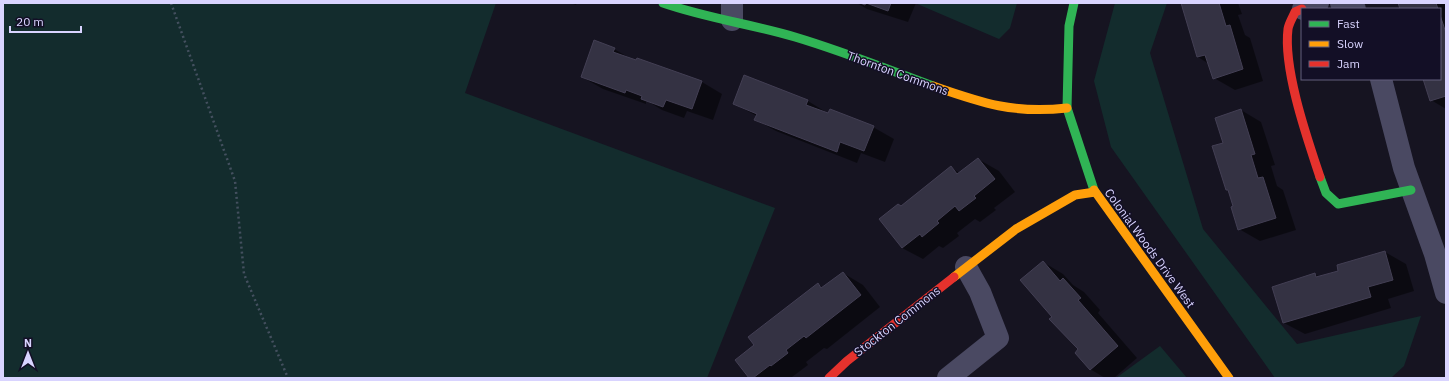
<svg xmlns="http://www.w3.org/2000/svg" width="1449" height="381" font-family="'IBM Plex Sans',sans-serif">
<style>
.green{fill:#132c2d}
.shadow{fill:#0007}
.building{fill:#343243;stroke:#433f54}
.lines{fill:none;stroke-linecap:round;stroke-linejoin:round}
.path{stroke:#44505f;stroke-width:2.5;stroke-dasharray:2 3;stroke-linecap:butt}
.street{stroke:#4a4962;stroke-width:22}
.fast{stroke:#30b455;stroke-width:9}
.slow{stroke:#ff9f0a;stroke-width:9}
.jam{stroke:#e5322d;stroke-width:9}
.labels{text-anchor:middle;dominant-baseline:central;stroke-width:3;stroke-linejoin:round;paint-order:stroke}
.street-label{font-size:12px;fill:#d9d4ff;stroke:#130f26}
</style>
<rect width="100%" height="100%" fill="#161421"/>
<g class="green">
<polygon points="3,3 496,3 465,93 775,208 707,378 3,378"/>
<polygon points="915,3 1017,3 1010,28 999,39"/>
<polygon points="1115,3 1167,3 1150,53 1203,229 1297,344 1421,316 1404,366 1391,378 1275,378 1111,147 1094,81"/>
<polygon points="1160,346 1187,378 1116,378"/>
</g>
<g class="shadow">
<polygon points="570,3 577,3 576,5"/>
<polygon points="857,3 916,3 908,22 867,9"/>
<polygon points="1182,3 1238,3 1242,14 1238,15 1245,35 1250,38 1263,81 1235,90 1214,78 1209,64 1198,57"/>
<polygon points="1399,3 1446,3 1446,109 1431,100 1423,79 1440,79 1440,9 1401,9"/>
<polygon points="614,49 635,61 702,82 722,94 713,120 687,111 684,118 662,110 649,102 646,101 646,104 603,89 582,77"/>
<polygon points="808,101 829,114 873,127 894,139 885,162 861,153 857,163 776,131 756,120 757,116 734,104"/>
<polygon points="1241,110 1261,122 1275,165 1271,166 1277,186 1283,190 1296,230 1260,241 1239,229 1235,207 1229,191 1227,189 1224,143"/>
<polygon points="978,159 999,171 1015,192 994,208 996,210 980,222 975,219 957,233 959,236 943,248 939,246 923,259 902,248 902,207 951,168 960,173"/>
<polygon points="1385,252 1406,264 1414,291 1388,299 1391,308 1305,334 1284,323 1315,274 1320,277 1340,271"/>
<polygon points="1043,262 1063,274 1073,285 1084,292 1100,310 1098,313 1137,358 1114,378 1105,378 1090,369 1080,350 1053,318"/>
<polygon points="843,273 863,285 880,307 827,349 824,348 806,362 808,365 792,377 750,378 756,346 818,284 823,288"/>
</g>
<g class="building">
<polygon points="860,3 891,3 888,11 866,3 865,5"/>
<polygon points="1181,3 1219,3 1226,26 1230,25 1243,69 1213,79 1205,55 1197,57"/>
<polygon points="1398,3 1436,3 1438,9 1400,9"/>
<polygon points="1440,15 1446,33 1446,96 1430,101 1423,79 1440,79"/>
<polygon points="594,40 615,48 613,52 636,60 637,58 702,81 692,109 666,100 663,107 641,99 642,96 626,90 625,93 581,77"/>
<polygon points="744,75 808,100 806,105 828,113 830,109 874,126 864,151 840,142 837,152 754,120 757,114 733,104"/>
<polygon points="1241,109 1255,154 1251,155 1258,178 1263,177 1276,218 1238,230 1231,207 1233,206 1228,190 1226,190 1212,146 1223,143 1215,118"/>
<polygon points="978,158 995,179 974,196 976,198 959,211 955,206 937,221 939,223 922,237 920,234 902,248 879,219 898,204 901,206 951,166 957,174"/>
<polygon points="1385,251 1393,280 1368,287 1371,297 1283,323 1272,287 1315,273 1316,277 1338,271 1337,265"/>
<polygon points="1043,261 1060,281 1063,278 1081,298 1078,300 1118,346 1090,370 1075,353 1078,349 1049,319 1052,317 1020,280"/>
<polygon points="843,272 861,295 806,338 804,336 786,350 788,353 771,366 770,365 753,378 749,378 735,360 754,345 748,337 818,283 821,288"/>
</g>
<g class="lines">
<polyline class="path" points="171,3 235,181 244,274 288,378"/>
<g class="street">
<polyline points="732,3 732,20"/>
<polyline points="1341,3 1350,3 1355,9"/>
<polyline points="1303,9 1318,3"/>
<polyline points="1381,79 1404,168 1435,254 1446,293"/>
<polyline points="948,378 998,338 980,292 966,267"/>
</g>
<g class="fast">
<path d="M663,3C706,18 751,24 795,37C842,51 887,69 933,86"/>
<polyline points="1074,3 1069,26 1067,108 1094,190"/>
<polyline points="1320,177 1326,193 1338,204 1411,190"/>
</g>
<g class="slow">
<path d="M933,86C982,103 1013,114 1067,108"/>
<polyline points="1094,190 1229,378"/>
<polyline points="954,277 1016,229 1075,195 1095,192"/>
</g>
<g class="jam">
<path d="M1302,9L1295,12C1293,17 1289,23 1288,29C1283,69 1307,138 1320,177"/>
<polyline points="829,378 847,361 954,277"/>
</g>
</g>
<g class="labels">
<g class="street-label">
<text transform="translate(898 73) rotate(20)">Thornton Commons</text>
<text transform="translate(1150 248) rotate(54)">Colonial Woods Drive West</text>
<text transform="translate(897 321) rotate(-38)">Stockton Commons</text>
</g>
</g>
<rect width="1449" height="381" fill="none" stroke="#d9d4ff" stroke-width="8"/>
<rect x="1301" y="8" width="140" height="72" fill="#130f26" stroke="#625e7d"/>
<rect x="1309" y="21" width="20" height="6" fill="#30b455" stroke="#625e7d"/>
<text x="1337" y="28" font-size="12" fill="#d9d4ff">Fast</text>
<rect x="1309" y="41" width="20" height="6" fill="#ff9f0a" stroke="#625e7d"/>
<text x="1337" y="48" font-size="12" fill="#d9d4ff">Slow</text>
<rect x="1309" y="61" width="20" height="6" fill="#e5322d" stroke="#625e7d"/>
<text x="1337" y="68" font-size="12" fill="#d9d4ff">Jam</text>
<g transform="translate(28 353)" stroke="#130f26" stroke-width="3" paint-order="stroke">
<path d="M0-3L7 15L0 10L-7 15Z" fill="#d9d4ff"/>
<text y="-6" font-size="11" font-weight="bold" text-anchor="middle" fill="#d9d4ff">N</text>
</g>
<path d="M10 26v6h71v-6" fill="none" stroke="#d9d4ff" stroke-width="2"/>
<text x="16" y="26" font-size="12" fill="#d9d4ff" stroke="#130f26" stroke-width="3" paint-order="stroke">20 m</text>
</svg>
